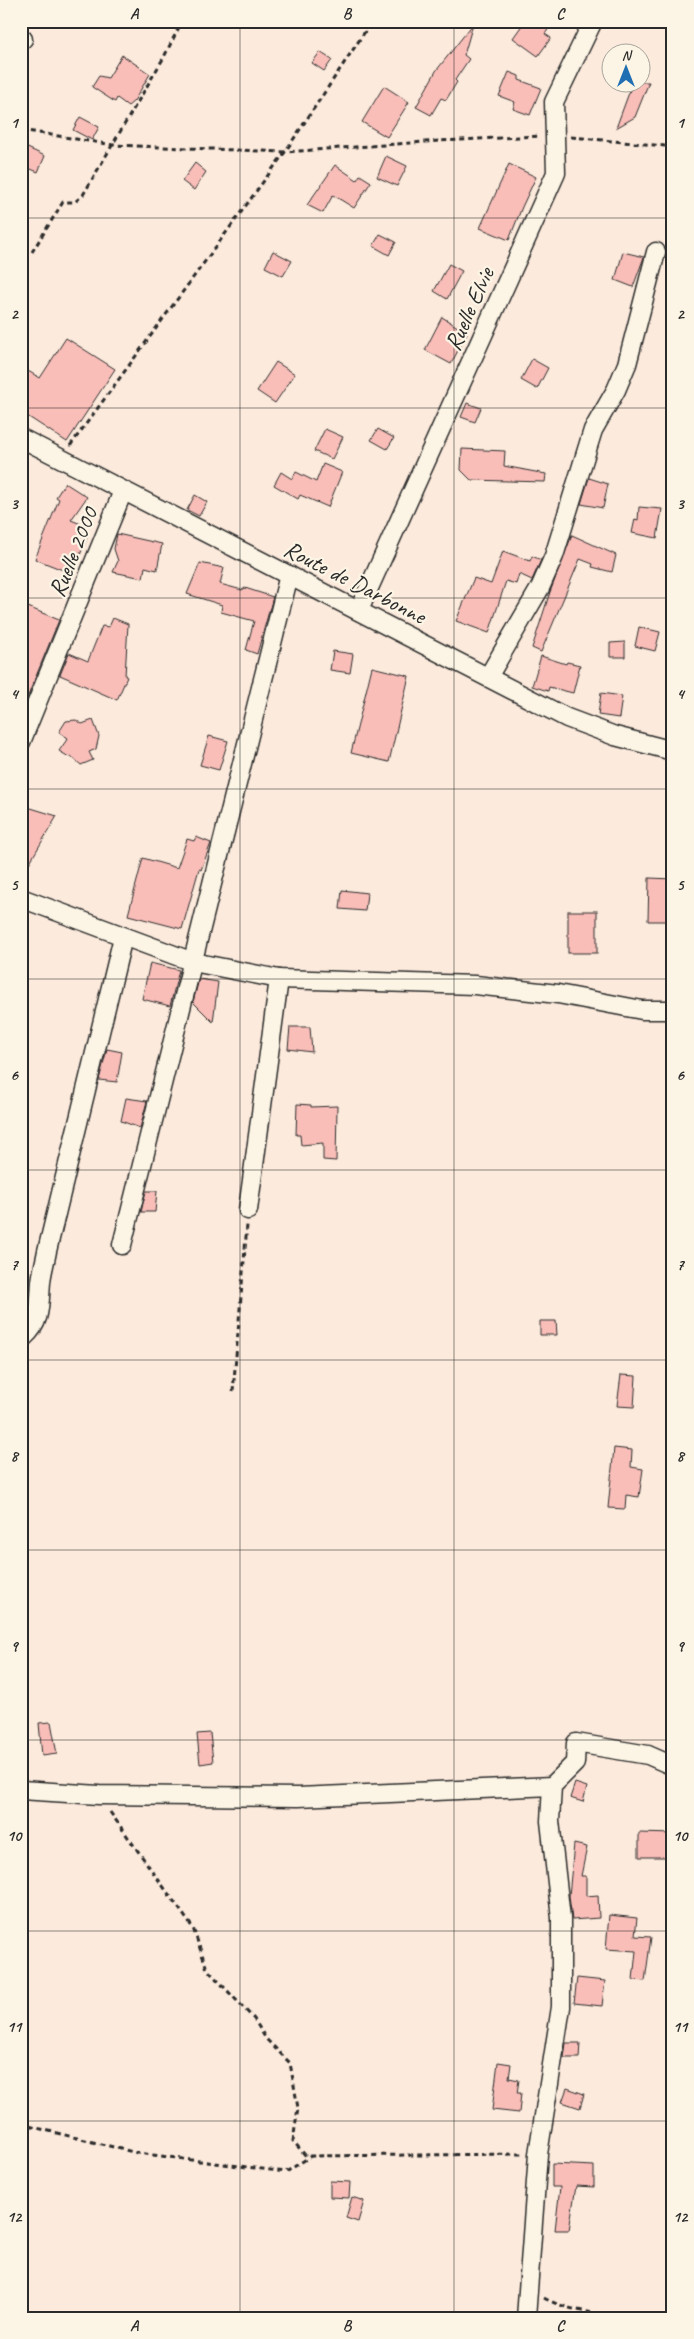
<svg xmlns="http://www.w3.org/2000/svg" width="694" height="2339" font-family="Caveat,sans-serif">
<style>
.building{fill:#fabeb9;stroke:#2b2b2b}
.lines{fill:none;stroke-linecap:round;stroke-linejoin:round}
.minor-casing{stroke:#2b2b2b;stroke-width:21}
.path{stroke:#2b2b2b;stroke-width:3;stroke-dasharray:5 4;stroke-linecap:butt}
.minor{stroke:#fcf5e5;stroke-width:18}
.grid{fill:none;stroke:#2b2b2b;stroke-width:1;stroke-opacity:0.55}
.labels{text-anchor:middle;dominant-baseline:central;stroke-width:4.5;stroke-linejoin:round;paint-order:stroke}
.street-label{font-size:24px;fill:#2b2b2b;stroke:#fcf5e5}
.neatline{fill:none;stroke:#2b2b2b;stroke-width:2}
.grid-label{font-size:16px;text-anchor:middle;font-weight:bold;fill:#2b2b2b}
</style>
<rect width="100%" height="100%" fill="#fceadc"/>
<filter id="ink" filterUnits="userSpaceOnUse"><feTurbulence type="fractalNoise" baseFrequency=".02" numOctaves="2"/><feDisplacementMap in="SourceGraphic" scale="10" xChannelSelector="R" yChannelSelector="G"/><feConvolveMatrix kernelMatrix="1 2 1 2 8 2 1 2 1" color-interpolation-filters="sRGB"/></filter>
<g filter="url(#ink)">
<g class="building">
<polygon points="525,21 540,21 549,28 545,34 551,38 538,56 513,38"/>
<polygon points="473,24 464,55 469,59 455,80 457,82 446,100 441,98 431,115 416,107 436,71"/>
<polygon points="320,52 332,60 324,71 312,63"/>
<polygon points="122,55 150,74 134,101 128,106 117,98 115,102 92,87 99,76 108,78"/>
<polygon points="509,72 519,76 519,80 541,88 530,115 513,109 515,102 499,96"/>
<polygon points="633,82 649,82 635,117 616,128"/>
<polygon points="384,86 409,102 387,137 362,122"/>
<polygon points="80,117 99,127 92,140 73,130"/>
<polygon points="21,145 45,156 38,172 21,165"/>
<polygon points="386,156 407,166 397,186 377,177"/>
<polygon points="195,163 206,172 194,190 182,181"/>
<polygon points="509,164 536,177 522,207 509,240 480,228"/>
<polygon points="335,165 357,180 360,175 371,182 354,208 333,195 323,213 307,205"/>
<polygon points="380,234 396,242 389,255 373,246"/>
<polygon points="273,251 292,261 283,276 265,267"/>
<polygon points="623,252 644,257 633,287 615,280"/>
<polygon points="449,264 462,271 447,299 434,291"/>
<polygon points="442,317 467,333 451,364 425,350"/>
<polygon points="66,338 115,369 67,442 21,412 21,367 40,378"/>
<polygon points="532,359 548,368 537,389 521,380"/>
<polygon points="276,362 295,374 275,403 257,391"/>
<polygon points="467,403 481,408 475,422 461,417"/>
<polygon points="325,429 343,437 332,459 314,451"/>
<polygon points="378,429 394,438 387,449 371,440"/>
<polygon points="462,449 505,451 504,466 546,474 545,482 471,480 461,470"/>
<polygon points="323,464 342,472 328,507 300,495 298,499 274,485 281,472 292,479 296,472 316,482"/>
<polygon points="589,478 608,484 603,508 581,504"/>
<polygon points="65,483 87,497 71,520 81,524 79,530 88,534 73,574 35,559 59,499 56,497"/>
<polygon points="195,495 207,502 199,516 187,510"/>
<polygon points="639,507 662,509 657,538 632,533 635,519 638,520"/>
<polygon points="117,534 162,544 157,570 145,567 143,578 113,572 118,561 114,549"/>
<polygon points="572,535 616,555 612,572 592,567 593,564 580,559 541,652 532,648 550,592"/>
<polygon points="503,551 530,561 532,556 541,560 532,580 519,574 516,584 506,581 489,633 456,621 474,578 491,584"/>
<polygon points="200,563 224,568 220,584 242,590 245,588 273,597 257,654 246,650 254,621 221,612 222,605 187,594"/>
<polygon points="28,607 59,620 21,713 21,622"/>
<polygon points="113,618 128,624 125,676 127,677 117,700 60,675 69,653 88,661 102,626 109,627"/>
<polygon points="639,627 660,632 655,651 635,646"/>
<polygon points="625,642 625,657 610,657 610,643"/>
<polygon points="333,651 353,654 350,673 330,670"/>
<polygon points="541,656 566,664 567,662 580,665 573,693 549,687 548,691 532,686"/>
<polygon points="372,667 409,676 389,762 351,753"/>
<polygon points="601,693 622,696 619,718 598,715"/>
<polygon points="76,720 82,724 93,720 99,736 96,749 89,752 93,760 81,765 71,756 69,757 59,751 68,738 59,732 66,721"/>
<polygon points="209,736 228,741 219,770 200,765"/>
<polygon points="21,805 57,816 21,877"/>
<polygon points="196,837 211,843 201,870 199,869 182,929 128,915 143,858 177,868 187,839 194,841"/>
<polygon points="649,878 673,879 673,921 648,921"/>
<polygon points="342,890 367,893 365,911 340,909"/>
<rect x="568" y="911" width="29" height="42"/>
<polygon points="150,963 179,970 170,1006 142,999"/>
<polygon points="199,979 218,982 213,1022 193,1002"/>
<polygon points="290,1027 310,1027 312,1052 288,1049"/>
<polygon points="107,1049 122,1052 117,1082 99,1080"/>
<polygon points="126,1098 147,1101 140,1128 121,1121"/>
<polygon points="297,1104 311,1105 311,1107 337,1106 336,1161 323,1160 323,1143 301,1145 300,1135 296,1135"/>
<polygon points="146,1191 157,1191 155,1212 141,1212"/>
<polygon points="540,1321 556,1321 557,1335 540,1335"/>
<polygon points="621,1375 636,1376 634,1407 617,1406"/>
<polygon points="614,1448 632,1450 631,1467 643,1469 639,1497 626,1495 625,1509 608,1508"/>
<polygon points="51,1722 57,1754 42,1756 39,1723"/>
<polygon points="210,1733 213,1762 200,1764 197,1734"/>
<polygon points="575,1783 587,1787 583,1802 570,1798"/>
<polygon points="639,1833 673,1834 672,1857 639,1857"/>
<polygon points="574,1844 587,1847 581,1876 586,1876 586,1896 598,1895 599,1918 572,1920 569,1896"/>
<polygon points="609,1915 637,1918 635,1936 651,1937 645,1981 633,1980 636,1951 606,1949"/>
<polygon points="577,1978 605,1981 602,2006 574,2003"/>
<polygon points="566,2043 580,2043 579,2058 564,2058"/>
<polygon points="498,2062 511,2064 509,2078 519,2080 517,2093 521,2093 519,2113 492,2110"/>
<polygon points="567,2088 584,2094 580,2108 562,2102"/>
<polygon points="552,2164 594,2166 594,2187 576,2186 569,2230 555,2230 560,2187 552,2187"/>
<polygon points="330,2181 350,2182 349,2198 330,2197"/>
<polygon points="352,2197 364,2201 358,2222 346,2218"/>
</g>
<g class="lines">
<g class="minor-casing">
<g id="minor">
<polyline points="21,38 23,39"/>
<polyline points="21,438 567,718 615,736 673,751"/>
<polyline points="359,610 556,173 554,102 593,21"/>
<polyline points="488,677 540,588 554,556 593,430 616,390 627,364 656,252"/>
<polyline points="21,742 123,491"/>
<polyline points="21,898 193,962 279,979 475,985 558,994 642,1010 673,1010"/>
<polyline points="248,1210 279,979"/>
<polyline points="122,1245 289,575"/>
<path d="M24,1337C42,1321 39,1304 41,1282C42,1272 45,1262 47,1251L123,937"/>
<polyline points="21,1790 99,1795 298,1797 552,1786"/>
<polyline points="526,2318 538,2154 561,2007 561,1918 550,1821 552,1786 575,1763 576,1743 648,1755 673,1766"/>
</g>
</g>
<g class="path">
<polyline points="21,130 113,145 285,152 439,141 540,136"/>
<polyline points="571,137 665,146 673,144"/>
<polyline points="32,252 63,202 75,202 83,195 164,57 182,21"/>
<polyline points="70,446 285,152 372,21"/>
<polyline points="233,1392 247,1225"/>
<polyline points="110,1812 193,1928 207,1969 254,2019 266,2039 290,2063 298,2108 293,2141 306,2156 522,2154"/>
<polyline points="21,2124 137,2153 286,2172 311,2156"/>
<path d="M544,2298C572,2313 604,2314 635,2318"/>
</g>
<use href="#minor" class="minor"/>
</g>
</g>
<path class="grid" d="M240,21V2318M454,21V2318M21,218H673M21,408H673M21,598H673M21,789H673M21,979H673M21,1170H673M21,1360H673M21,1550H673M21,1740H673M21,1931H673M21,2121H673"/>
<g class="labels">
<g class="street-label">
<text transform="translate(469 309) rotate(-66)">Ruelle Elvie</text>
<text transform="translate(73 552) rotate(-68)">Ruelle 2000</text>
<text transform="translate(355 582) rotate(27)">Route de Darbonne</text>
</g>
</g>
<rect width="694" height="2339" fill="none" stroke="#fcf5e5" stroke-width="55"/>
<g transform="translate(626 68)"><circle r="24" fill="#fcf5e5" stroke="#a8a49b"/>
<path d="M0-4L9 19L0 12L-9 19Z" fill="#1f6fb2"/>
<text y="-8" font-size="14" font-weight="bold" text-anchor="middle" fill="#2b2b2b">N</text>
</g>
<rect x="28" y="28" width="638" height="2284" class="neatline"/>
<g class="grid-label">
<text x="134" y="19">A</text>
<text x="347" y="19">B</text>
<text x="560" y="19">C</text>
<text x="14" y="128">1</text>
<text x="680" y="128">1</text>
<text x="14" y="319">2</text>
<text x="680" y="319">2</text>
<text x="14" y="509">3</text>
<text x="680" y="509">3</text>
<text x="14" y="699">4</text>
<text x="680" y="699">4</text>
<text x="14" y="890">5</text>
<text x="680" y="890">5</text>
<text x="14" y="1080">6</text>
<text x="680" y="1080">6</text>
<text x="14" y="1270">7</text>
<text x="680" y="1270">7</text>
<text x="14" y="1461">8</text>
<text x="680" y="1461">8</text>
<text x="14" y="1651">9</text>
<text x="680" y="1651">9</text>
<text x="14" y="1841">10</text>
<text x="680" y="1841">10</text>
<text x="14" y="2032">11</text>
<text x="680" y="2032">11</text>
<text x="14" y="2222">12</text>
<text x="680" y="2222">12</text>
<text x="134" y="2331">A</text>
<text x="347" y="2331">B</text>
<text x="560" y="2331">C</text>
</g>
</svg>
